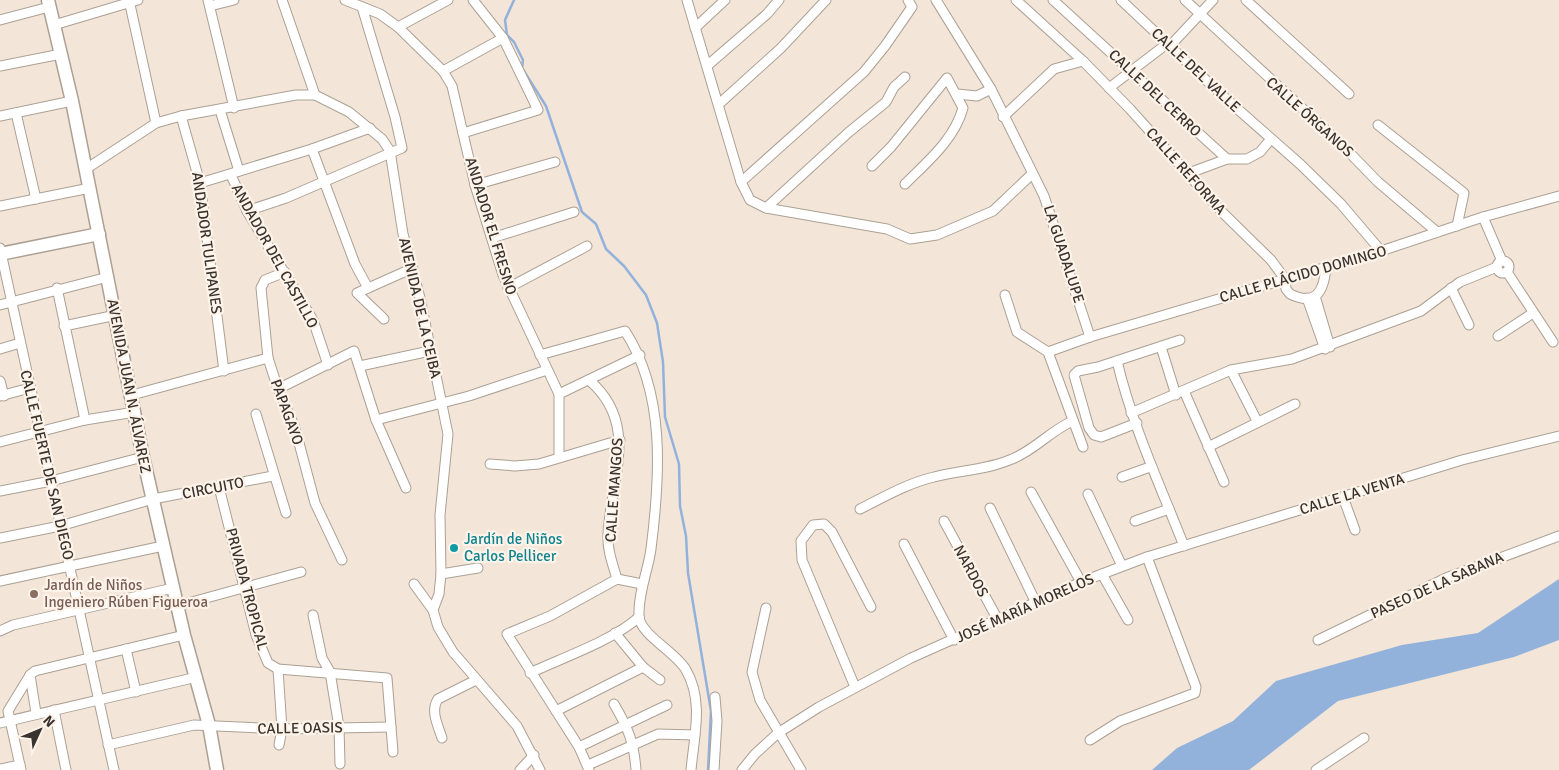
<svg xmlns="http://www.w3.org/2000/svg" width="1559" height="770" font-family="Signika,sans-serif">
<style>
.water{fill:#93b2db}
.lines{fill:none;stroke-linecap:round;stroke-linejoin:round}
.stream{stroke:#93b2db;stroke-width:2.5}
.street-casing{stroke:#aca094;stroke-width:11}
.secondary-casing{stroke:#aca094;stroke-width:15}
.street{stroke:#fff;stroke-width:9}
.secondary{stroke:#fff;stroke-width:12}
.culture-dot{fill:#0f9aa8;stroke:#fef3e9;stroke-width:2}
.education-dot{fill:#8d6e63;stroke:#fef3e9;stroke-width:2}
.labels{text-anchor:middle;dominant-baseline:central;stroke-width:4.5;stroke-linejoin:round;paint-order:stroke}
.street-label{font-size:15px;fill:#38332e;stroke:#fef3e9}
.culture-label{font-size:15px;fill:#0d838f;stroke:#fef3e9;text-anchor:start}
.education-label{font-size:15px;fill:#785e54;stroke:#fef3e9;text-anchor:start}
</style>
<rect width="100%" height="100%" fill="#f3e6d8"/>
<polygon class="water" points="1559,579 1559,640 1514,657 1338,701 1249,770 1152,770 1177,748 1233,721 1276,681 1402,645 1478,633"/>
<g class="lines">
<polyline class="stream" points="514,0 505,20 507,35 514,42 523,60 522,68 546,106 582,212 596,224 606,249 624,266 646,295 657,323 663,362 665,417 679,464 680,506 686,536 688,573 711,711 708,770"/>
<g class="street-casing">
<g id="street">
<polyline points="129,0 156,123"/>
<polyline points="208,0 234,108"/>
<polyline points="282,0 315,95"/>
<polyline points="345,0 380,14 398,27 443,71 452,86 475,185 503,275 559,394 559,457"/>
<polyline points="687,0 741,182 750,200 766,208 887,229 910,239 937,235 993,211 1032,174"/>
<polyline points="936,0 991,89 1044,196 1090,337"/>
<path d="M1016,0L1083,61L1130,109L1222,212L1271,260L1285,279L1286,289L1290,294C1317,307 1324,290 1326,267"/>
<polyline points="1053,0 1227,159"/>
<polyline points="1121,0 1224,97 1300,164 1341,204 1381,251"/>
<polyline points="1185,0 1341,144 1378,182 1437,232"/>
<polyline points="1246,0 1349,94"/>
<polyline points="210,6 234,0"/>
<polyline points="0,20 49,7"/>
<polyline points="54,25 138,0"/>
<polyline points="398,27 448,0"/>
<polyline points="695,28 725,0"/>
<polyline points="1170,46 1213,0"/>
<polyline points="708,65 767,14 779,0"/>
<polyline points="0,66 61,54"/>
<polyline points="443,71 503,38"/>
<polyline points="1109,88 1168,43"/>
<polyline points="957,94 977,96 991,89"/>
<polyline points="719,104 781,48 826,0"/>
<polyline points="220,110 239,171"/>
<polyline points="16,113 36,199"/>
<polyline points="0,116 72,101"/>
<polyline points="181,116 200,183 224,371"/>
<polyline points="1003,117 1054,69 1083,61"/>
<polyline points="1378,125 1464,193 1457,226"/>
<polyline points="463,133 538,110 503,38 473,0"/>
<polyline points="312,149 355,264 368,288"/>
<path d="M872,166L891,147L947,78L963,108C954,140 928,161 905,184"/>
<polyline points="86,169 156,123 181,116 296,95 315,95 349,112 382,139 390,151 403,234 420,298 448,434 440,515 441,574 439,594 433,610 438,627 453,652 517,726 540,770"/>
<polyline points="1189,173 1227,159 1247,159 1260,152 1271,139"/>
<polyline points="231,175 247,211 313,320 328,365"/>
<polyline points="741,182 864,72 885,46 912,7 908,0"/>
<polyline points="200,183 312,149 370,128"/>
<polyline points="475,185 555,162"/>
<polyline points="0,206 90,188"/>
<polyline points="766,208 849,132 886,102 894,87 905,77"/>
<polyline points="247,211 286,198 402,148 395,117 362,7"/>
<polyline points="1483,217 1502,261"/>
<polyline points="492,238 574,212"/>
<polyline points="0,248 114,770"/>
<circle cx="1503" cy="267" r="6"/>
<polyline points="285,272 265,280 261,288 268,358 278,389 295,428 315,503 342,560"/>
<polyline points="1507,272 1553,342"/>
<polyline points="57,288 85,420"/>
<polyline points="508,288 587,246"/>
<polyline points="1451,288 1469,325"/>
<polyline points="1005,295 1017,332 1048,352 1083,447"/>
<polyline points="1315,296 1330,347"/>
<polyline points="1307,298 1325,349"/>
<polyline points="0,305 108,277"/>
<polyline points="384,319 357,293 413,268"/>
<polyline points="64,326 116,315"/>
<polyline points="1498,336 1533,313"/>
<polyline points="1161,347 1176,395"/>
<polyline points="0,349 20,343"/>
<polyline points="1048,352 1090,337 1381,251 1483,217 1559,196"/>
<path d="M540,355L625,331C666,394 660,477 651,549C648,571 638,593 639,616C640,635 676,652 686,670C704,701 694,736 691,770"/>
<path d="M1117,361C1132,425 1160,485 1184,546"/>
<polyline points="360,366 430,351"/>
<polyline points="1231,370 1257,421"/>
<path d="M589,380C640,424 611,478 608,534C607,550 613,565 617,579"/>
<polyline points="0,381 4,396"/>
<polyline points="278,389 354,351 376,420 406,488"/>
<polyline points="1184,391 1224,482"/>
<polyline points="559,394 640,355"/>
<polyline points="132,395 268,358"/>
<polyline points="0,396 30,388"/>
<polyline points="1131,413 1231,370 1292,359 1421,311 1460,282 1497,267"/>
<polyline points="256,414 286,513"/>
<polyline points="376,420 469,396 547,370"/>
<polyline points="1137,423 1101,437 1094,435 1089,428 1074,375 1078,371 1098,367 1180,340"/>
<polyline points="0,442 85,420 135,412"/>
<polyline points="1208,447 1295,404"/>
<polyline points="490,464 515,466 539,464 620,440"/>
<polyline points="1122,477 1150,467"/>
<polyline points="219,487 256,635 268,663 278,669 387,678 393,752"/>
<polyline points="0,491 51,481 143,457"/>
<polyline points="1031,492 1081,582"/>
<polyline points="1088,494 1122,566"/>
<polyline points="1343,497 1355,530"/>
<polyline points="990,508 1036,603"/>
<path d="M860,509C884,497 908,483 934,477C960,470 987,470 1012,459C1035,450 1051,430 1073,421"/>
<polyline points="944,521 998,620"/>
<polyline points="1135,521 1169,509"/>
<polyline points="0,538 60,526 153,499 273,476"/>
<polyline points="904,544 954,640"/>
<polyline points="441,574 478,568"/>
<polyline points="1102,574 1128,620"/>
<polyline points="0,581 163,546"/>
<polyline points="414,584 433,610"/>
<polyline points="177,606 301,572"/>
<polyline points="766,608 752,672 760,700 801,770"/>
<polyline points="313,615 322,658 330,672 339,727 340,764"/>
<polyline points="0,631 13,625 173,588"/>
<polyline points="615,633 643,667 660,680"/>
<polyline points="1318,640 1446,578 1559,536"/>
<polyline points="126,649 136,692"/>
<polyline points="278,669 282,729 279,745"/>
<path d="M530,673C562,658 614,640 639,617"/>
<polyline points="30,675 36,713"/>
<polyline points="855,687 802,560 801,541 813,525 824,524 832,532 871,607"/>
<path d="M614,704C628,728 634,742 636,770"/>
<polyline points="54,710 66,770"/>
<polyline points="556,711 643,667"/>
<polyline points="0,723 197,677"/>
<path d="M442,738C438,725 430,711 438,699L476,680"/>
<polyline points="1090,740 1120,721 1195,693 1196,687 1147,557"/>
<polyline points="108,745 194,725 282,729 391,727"/>
<polyline points="579,747 667,705"/>
<polyline points="588,765 658,734 695,735"/>
<polyline points="0,769 20,765"/>
<polyline points="21,770 8,711 30,675 35,671 184,635"/>
<polyline points="520,770 534,755"/>
<polyline points="589,770 579,747 507,634 550,616 617,579 642,584"/>
<polyline points="714,770 717,721 715,697"/>
<polyline points="742,770 755,754 778,733 819,707 911,658 1081,582 1147,557 1462,460 1559,436"/>
<polyline points="1316,770 1364,738"/>
</g>
</g>
<g class="secondary-casing">
<g id="secondary">
<polyline points="48,0 72,101 143,457 184,635 209,725 217,770"/>
<polyline points="0,254 99,234"/>
</g>
</g>
<use href="#street" class="street"/>
<use href="#secondary" class="secondary"/>
</g>
<circle class="culture-dot" cx="454" cy="548" r="5"/>
<circle class="education-dot" cx="34" cy="594" r="5"/>
<g class="labels">
<g class="street-label">
<text transform="translate(1196 70) rotate(43)">CALLE DEL VALLE</text>
<text transform="translate(1155 93) rotate(43)">CALLE DEL CERRO</text>
<text transform="translate(1310 117) rotate(42)">CALLE ÓRGANOS</text>
<text transform="translate(1186 171) rotate(48)">CALLE REFORMA</text>
<text transform="translate(491 226) rotate(73)">ANDADOR EL FRESNO</text>
<text transform="translate(207 243) rotate(82)">ANDADOR TULIPANES</text>
<text transform="translate(1064 254) rotate(72)">LA GUADALUPE</text>
<text transform="translate(275 256) rotate(61)">ANDADOR DEL CASTILLO</text>
<text transform="translate(1303 274) rotate(-16)">CALLE PLÁCIDO DOMINGO</text>
<text transform="translate(420 308) rotate(77)">AVENIDA DE LA CEIBA</text>
<text transform="translate(129 386) rotate(79)">AVENIDA JUAN N. ÁLVAREZ</text>
<text transform="translate(287 412) rotate(70)">PAPAGAYO</text>
<text transform="translate(47 465) rotate(77)">CALLE FUERTE DE SAN DIEGO</text>
<text transform="translate(213 488) rotate(-11)">CIRCUITO</text>
<text transform="translate(614 490) rotate(-86)">CALLE MANGOS</text>
<text transform="translate(1352 494) rotate(-17)">CALLE LA VENTA</text>
<text transform="translate(971 571) rotate(62)">NARDOS</text>
<text transform="translate(1437 585) rotate(-24)">PASEO DE LA SABANA</text>
<text transform="translate(247 589) rotate(75)">PRIVADA TROPICAL</text>
<text transform="translate(1025 608) rotate(-24)">JOSÉ MARÍA MORELOS</text>
<text transform="translate(300 728) rotate(-1)">CALLE OASIS</text>
</g>
<g class="culture-label">
<text x="464" y="539">Jardín de Niños<tspan x="464" dy="17">Carlos Pellicer</tspan></text>
</g>
<g class="education-label">
<text x="44" y="585">Jardín de Niños<tspan x="44" dy="17">Ingeniero Rúben Figueroa</tspan></text>
</g>
</g>
<g transform="translate(40 730) rotate(46)" stroke="#fef3e9" stroke-width="4" paint-order="stroke">
<path d="M0-4L9 19L0 12L-9 19Z" fill="#38332e"/>
<text y="-8" font-size="14" font-weight="bold" text-anchor="middle" fill="#38332e">N</text>
</g>
</svg>
